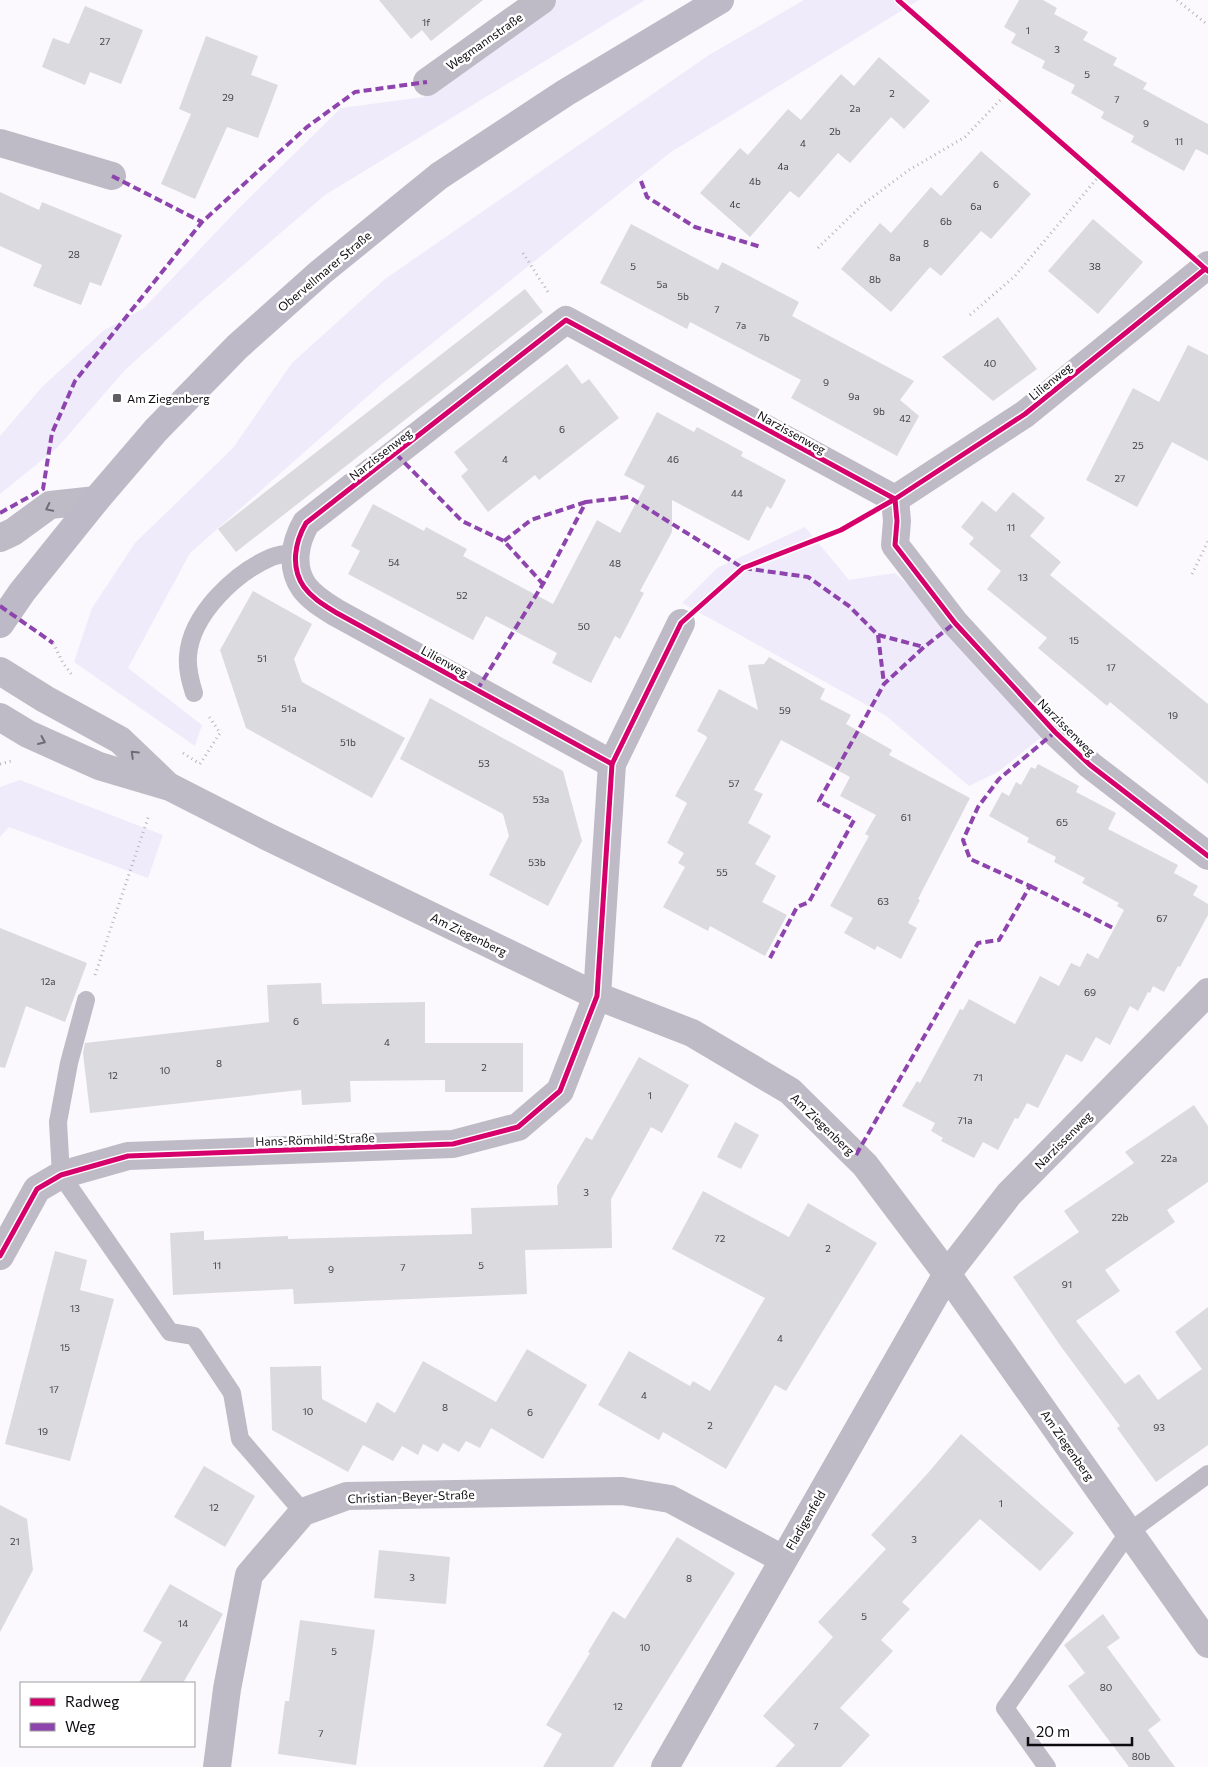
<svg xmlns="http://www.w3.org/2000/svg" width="1208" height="1767" font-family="Commissioner,sans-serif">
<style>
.green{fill:#efebfb}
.building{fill:#dbdade}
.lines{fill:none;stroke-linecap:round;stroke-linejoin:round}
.path{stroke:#b7b5bc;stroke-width:3;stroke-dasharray:1 4;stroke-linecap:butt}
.service{stroke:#bfbbc6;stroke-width:18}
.minor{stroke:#bfbbc6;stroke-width:28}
.tertiary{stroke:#bfbbc6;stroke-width:28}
.secondary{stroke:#beb9c6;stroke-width:28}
.quiet{stroke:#8e44ad;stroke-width:4;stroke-dasharray:8 4;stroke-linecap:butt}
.cycleway-casing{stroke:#fff;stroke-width:8}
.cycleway{stroke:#d6006c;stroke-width:5}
.oneway{stroke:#6f6c74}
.poi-dot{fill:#605e63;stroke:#fff;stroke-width:2}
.labels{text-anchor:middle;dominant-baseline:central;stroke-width:5;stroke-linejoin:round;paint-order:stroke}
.number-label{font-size:10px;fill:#403f44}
.street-label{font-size:12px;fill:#0d0b10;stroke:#fff}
.poi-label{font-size:12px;fill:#0d0b10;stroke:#fff;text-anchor:start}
</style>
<rect width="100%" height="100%" fill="#fbf9fd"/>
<g class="green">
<polygon points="558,0 645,0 325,195 206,297 125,370 57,448 0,494 0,436 42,387 103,331 144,308 238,209 341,108 424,97"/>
<polygon points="804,0 919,0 671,152 385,381 190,553 128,668 202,725 195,746 74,662 92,608 135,543 233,448 292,363 385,279 709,55"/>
<polygon points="805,527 849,580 895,573 930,606 1044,735 998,772 969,786 885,715 682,603 717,568"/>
<polygon points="20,780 163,835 148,878 9,827 0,837 0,787"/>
</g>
<g class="building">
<polygon points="379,0 483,0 431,41 422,30 411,39"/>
<polygon points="1019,0 1043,0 1057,8 1054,14 1088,32 1083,40 1117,58 1113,65 1147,83 1143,89 1208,124 1208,155 1196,149 1184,171 1131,142 1134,136 1101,118 1104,112 1071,93 1075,85 1042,68 1045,61 1011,43 1016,34 1004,27"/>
<polygon points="85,6 143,30 121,84 90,72 85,85 42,67 53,38 69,44"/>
<polygon points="206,36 258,56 251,75 278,85 258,138 227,127 195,199 161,184 191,114 179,109"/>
<polygon points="879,57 930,101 904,129 891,117 850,163 838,153 799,198 790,191 750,237 700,193 740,148 748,155 788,109 801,120 841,74 854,86"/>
<polygon points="981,151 1031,194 991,239 981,231 941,276 930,267 891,312 841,269 880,223 891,233 931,187 941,196"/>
<polygon points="0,192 39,210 42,202 122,235 101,286 90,282 81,305 33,286 42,265 0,246"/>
<polygon points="1093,219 1143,262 1098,314 1048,271"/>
<polygon points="631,224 718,270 722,262 799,302 792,316 914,381 900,400 919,416 897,456 791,398 801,380 690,322 687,329 600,283"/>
<polygon points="525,289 543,312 236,552 218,529"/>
<polygon points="998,317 1037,369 993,401 942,357"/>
<polygon points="1188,345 1208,355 1208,461 1172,442 1137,507 1086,480 1133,388 1159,402"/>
<polygon points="567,364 582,384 589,379 619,418 539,480 535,475 488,512 461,476 468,470 454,452"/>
<polygon points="657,412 694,432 697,427 743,452 741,456 786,480 771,509 767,506 749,541 672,500 672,532 640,591 644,593 620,639 615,636 591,683 552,663 557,653 486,616 473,640 348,574 360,551 351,546 373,504 424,531 426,527 467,549 463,556 553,604 597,520 620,533 645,486 624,475"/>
<polygon points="1013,492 1045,518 1030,536 1061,562 1050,575 1208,704 1208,784 1110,702 1107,706 1038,648 1047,638 987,589 1001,571 969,544 974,538 961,527 982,501 996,512"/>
<polygon points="253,591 312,624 294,659 302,682 405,738 372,798 246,728 220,650"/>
<polygon points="769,657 825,689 820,699 851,715 846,724 892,750 889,755 970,798 918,899 920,900 908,923 917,928 901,959 877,946 875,950 844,933 853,918 830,906 869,836 865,834 876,815 840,796 850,777 781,740 754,790 763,794 748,823 771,836 755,864 776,876 762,902 787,915 765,956 710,926 708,931 663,907 685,867 678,863 684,853 667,843 687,803 675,796 707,738 706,736 697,731 719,689 758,710 748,665 764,664"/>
<polygon points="430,698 563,771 582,841 548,906 489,875 509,836 503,814 400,759"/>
<polygon points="1038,764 1079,786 1076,792 1116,813 1108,829 1178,865 1174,873 1198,886 1193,895 1208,904 1208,915 1180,967 1178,966 1164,992 1153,986 1150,993 1148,992 1138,1011 1130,1006 1110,1045 1096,1037 1082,1062 1066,1054 1038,1108 1027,1103 1018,1119 1015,1118 998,1150 983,1142 974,1158 941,1141 943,1138 931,1131 935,1123 902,1106 917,1081 920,1083 960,1009 963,1010 969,999 1015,1024 1040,976 1059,986 1071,963 1080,967 1087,953 1098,959 1124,910 1117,906 1119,903 1082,883 1085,878 1054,862 1056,857 1027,842 1029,838 989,816 1002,792 1009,796 1016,782 1021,785 1031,767 1035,769"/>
<polygon points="0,928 87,963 65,1022 26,1006 5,1068 0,1067"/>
<polygon points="321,983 322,1004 425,1002 425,1043 523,1043 523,1092 445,1092 445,1080 350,1081 351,1102 302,1105 301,1090 90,1113 83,1053 85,1043 269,1022 267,985"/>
<polygon points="639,1057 689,1085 662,1133 651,1127 611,1199 612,1248 525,1250 527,1294 294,1304 293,1289 173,1295 170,1233 204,1231 204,1240 288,1236 288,1239 472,1234 471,1208 558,1205 557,1186 586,1137 592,1140"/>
<polygon points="1194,1105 1208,1126 1208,1182 1167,1210 1175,1222 1105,1270 1120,1291 1076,1321 1125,1384 1139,1374 1158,1400 1202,1369 1175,1332 1208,1307 1208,1445 1156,1482 1117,1428 1120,1426 1062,1348 1013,1277 1079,1232 1064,1211 1134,1163 1125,1152"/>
<polygon points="735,1122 759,1135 741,1169 717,1157"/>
<polygon points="703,1191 789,1237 808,1203 877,1243 786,1391 775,1385 726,1469 663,1432 659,1440 598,1405 629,1351 690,1386 693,1381 710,1391 765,1298 672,1249"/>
<polygon points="55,1251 87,1260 80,1290 114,1299 70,1461 5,1444"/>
<polygon points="527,1349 587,1385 543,1459 491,1428 480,1448 466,1441 459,1452 443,1443 438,1452 423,1444 418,1455 402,1446 393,1461 363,1445 348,1472 272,1430 270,1367 321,1366 322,1399 366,1423 377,1402 395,1413 423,1361 496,1402"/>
<polygon points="961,1434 1074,1533 1040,1571 980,1519 902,1602 910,1609 881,1640 893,1651 840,1708 870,1735 841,1767 775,1767 795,1745 763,1716 833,1637 818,1622 886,1549 871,1535 928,1473"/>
<polygon points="204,1466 255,1496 225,1547 174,1517"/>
<polygon points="0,1505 27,1519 33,1570 0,1632"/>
<polygon points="677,1537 735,1573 613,1767 543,1767 562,1734 546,1725 590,1653 588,1652 613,1611 625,1619"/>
<polygon points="379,1550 450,1557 446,1604 374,1598"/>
<polygon points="170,1584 223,1614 183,1683 139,1683 162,1642 143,1631"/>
<polygon points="1103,1614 1120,1638 1107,1647 1161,1720 1148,1730 1175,1767 1129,1767 1068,1686 1085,1673 1064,1645"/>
<polygon points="300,1620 375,1630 356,1765 278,1754 285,1701 289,1701"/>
</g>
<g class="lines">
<g class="path">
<polyline points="1177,0 1208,25"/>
<polyline points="818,248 862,205 909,170 965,137 1005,95"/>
<polyline points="523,253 550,295"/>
<polyline points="970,315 1015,276 1099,176"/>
<polyline points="1192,574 1208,541"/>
<polyline points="53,643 63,663 72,675"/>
<polyline points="183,753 197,762"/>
<polyline points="0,764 11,761"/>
<polyline points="200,764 220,733 208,715"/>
<polyline points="95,975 149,815"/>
</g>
<g class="service">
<path d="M194,693C190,680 187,669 188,656C191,614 236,572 272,557C279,554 288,554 295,552"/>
<polyline points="86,1000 69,1063 58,1122 61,1175 170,1332 194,1336 232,1393 240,1439 303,1512"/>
<polyline points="1047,1767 1005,1708 1129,1532 1208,1474"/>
</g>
<g class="minor">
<polyline points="427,82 542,0"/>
<polyline points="0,143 112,176"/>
<polyline points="895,499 897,521 895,545 955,623 1055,732 1090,765 1208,856"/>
<polyline points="895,499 1025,414 1208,265"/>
<polyline points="0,671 45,699 120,740 167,785"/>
<polyline points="0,717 28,734 99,766 170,787 266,836 597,996 692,1033 790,1091 865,1165 947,1274 1208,1644"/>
<path d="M612,764L335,612C324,605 312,598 304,587C290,567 295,542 306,523L566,320L895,499"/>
<polyline points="0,1256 37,1189 61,1175 128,1156 453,1144 518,1127 560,1091 597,996 612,764 681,623"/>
<polyline points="217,1767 227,1689 249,1575 303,1512 347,1496 622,1491 670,1499 783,1559"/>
<polyline points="665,1767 947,1274 1009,1194 1208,992"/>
</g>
<polyline class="tertiary" points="0,538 13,532 50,505 96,500"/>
<polyline class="secondary" points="0,624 22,592 96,500 156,430 237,347 321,272 439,176 565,93 720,0"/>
<g class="quiet">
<polyline points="112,176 202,222"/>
<polyline points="641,181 647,197 695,227 761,247"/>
<polyline points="396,454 462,521 504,541 543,584"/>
<polyline points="0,513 43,489 52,433 75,381 202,222 307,127 355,92 427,82"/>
<polyline points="504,541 531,520 586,502"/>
<polyline points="0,606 53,643"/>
<polyline points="878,635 924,647"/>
<polyline points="477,690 543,584 586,502 629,497 743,568 808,577 849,606 878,635 884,684"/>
<polyline points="1030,886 1113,928"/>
<polyline points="770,958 797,907 809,902 854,820 819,801 884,684 924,647 955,623"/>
<polyline points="856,1155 978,943 999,940 1030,886 970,859 963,840 978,807 999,779 1055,732"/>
</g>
<g class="cycleway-casing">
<g id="cycleway">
<polyline points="898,0 1208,271"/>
<polyline points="895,499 897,521 895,545 955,623 1055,732 1090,765 1208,856"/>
<path d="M612,764L335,612C324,605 312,598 304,587C290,567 295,542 306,523L566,320L895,499"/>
<polyline points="0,1256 37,1189 61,1175 128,1156 453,1144 518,1127 560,1091 597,996 612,764 681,623 743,568 841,530 895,499 1025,414 1205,269"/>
</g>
</g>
<use href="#cycleway" class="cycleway"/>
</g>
<defs><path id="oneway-chevron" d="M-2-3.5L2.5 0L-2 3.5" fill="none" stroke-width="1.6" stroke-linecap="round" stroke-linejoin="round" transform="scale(1.25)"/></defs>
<g class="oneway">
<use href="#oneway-chevron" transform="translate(49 508) rotate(154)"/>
<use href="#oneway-chevron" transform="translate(42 741) rotate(24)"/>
<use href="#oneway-chevron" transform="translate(134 754) rotate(-136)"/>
</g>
<rect class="poi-dot" x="112" y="393" width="10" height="10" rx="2.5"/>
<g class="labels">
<g class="number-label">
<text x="426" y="22">1f</text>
<text x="1028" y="30">1</text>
<text x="105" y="41">27</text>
<text x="1057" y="49">3</text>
<text x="1087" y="74">5</text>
<text x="892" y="93">2</text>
<text x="228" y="97">29</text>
<text x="1117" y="99">7</text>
<text x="855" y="108">2a</text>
<text x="1146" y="123">9</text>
<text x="835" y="131">2b</text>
<text x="1179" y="141">11</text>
<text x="803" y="143">4</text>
<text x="783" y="166">4a</text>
<text x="755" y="181">4b</text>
<text x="996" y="184">6</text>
<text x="735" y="204">4c</text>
<text x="976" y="206">6a</text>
<text x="946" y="221">6b</text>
<text x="926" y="243">8</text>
<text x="74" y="254">28</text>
<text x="895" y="257">8a</text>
<text x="633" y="266">5</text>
<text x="1095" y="266">38</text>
<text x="875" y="279">8b</text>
<text x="662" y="284">5a</text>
<text x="683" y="296">5b</text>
<text x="717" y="309">7</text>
<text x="741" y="325">7a</text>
<text x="764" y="337">7b</text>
<text x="990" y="363">40</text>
<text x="826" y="382">9</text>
<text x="854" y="396">9a</text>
<text x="879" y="411">9b</text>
<text x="905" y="418">42</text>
<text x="562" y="429">6</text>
<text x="1138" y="445">25</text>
<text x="505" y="459">4</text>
<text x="673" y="459">46</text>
<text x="1120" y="478">27</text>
<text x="737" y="493">44</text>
<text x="1011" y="527">11</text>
<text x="394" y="562">54</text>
<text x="615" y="563">48</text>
<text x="1023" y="577">13</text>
<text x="462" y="595">52</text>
<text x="584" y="626">50</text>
<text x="1074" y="640">15</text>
<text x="262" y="658">51</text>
<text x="1111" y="667">17</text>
<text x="289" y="708">51a</text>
<text x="785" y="710">59</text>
<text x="1173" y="715">19</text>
<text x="348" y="742">51b</text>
<text x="484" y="763">53</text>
<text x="734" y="783">57</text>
<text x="541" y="799">53a</text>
<text x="906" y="817">61</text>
<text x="1062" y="822">65</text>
<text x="537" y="862">53b</text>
<text x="722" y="872">55</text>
<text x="883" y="901">63</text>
<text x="1162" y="918">67</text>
<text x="48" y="981">12a</text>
<text x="1090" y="992">69</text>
<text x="296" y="1021">6</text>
<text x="387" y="1042">4</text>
<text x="219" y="1063">8</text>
<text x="484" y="1067">2</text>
<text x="165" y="1070">10</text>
<text x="113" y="1075">12</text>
<text x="978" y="1077">71</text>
<text x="650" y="1095">1</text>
<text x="965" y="1120">71a</text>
<text x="1169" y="1158">22a</text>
<text x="586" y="1192">3</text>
<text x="1120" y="1217">22b</text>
<text x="720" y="1238">72</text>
<text x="828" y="1248">2</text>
<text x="217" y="1265">11</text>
<text x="481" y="1265">5</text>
<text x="403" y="1267">7</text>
<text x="331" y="1269">9</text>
<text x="1067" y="1284">91</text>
<text x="75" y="1308">13</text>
<text x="780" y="1338">4</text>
<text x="65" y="1347">15</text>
<text x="54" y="1389">17</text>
<text x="644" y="1395">4</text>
<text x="445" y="1407">8</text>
<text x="308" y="1411">10</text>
<text x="530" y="1412">6</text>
<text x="710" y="1425">2</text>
<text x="1159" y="1427">93</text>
<text x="43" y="1431">19</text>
<text x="1001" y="1503">1</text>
<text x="214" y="1507">12</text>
<text x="914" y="1539">3</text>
<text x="15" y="1541">21</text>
<text x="412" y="1577">3</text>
<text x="689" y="1578">8</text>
<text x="864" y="1616">5</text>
<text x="183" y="1623">14</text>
<text x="645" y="1647">10</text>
<text x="334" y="1651">5</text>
<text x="1106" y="1687">80</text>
<text x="618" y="1706">12</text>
<text x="816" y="1726">7</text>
<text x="321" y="1733">7</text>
<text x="1141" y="1756">80b</text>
</g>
<g class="street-label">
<text transform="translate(484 41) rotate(-35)">Wegmannstraße</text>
<text transform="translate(324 271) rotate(-40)">Obervellmarer Straße</text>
<text transform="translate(1050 381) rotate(-39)">Lilienweg</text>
<text transform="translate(792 432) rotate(29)">Narzissenweg</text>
<text transform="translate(380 454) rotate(-38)">Narzissenweg</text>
<text transform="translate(445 661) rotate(29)">Lilienweg</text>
<text transform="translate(1067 727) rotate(45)">Narzissenweg</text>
<text transform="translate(469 934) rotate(26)">Am Ziegenberg</text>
<text transform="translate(823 1124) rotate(44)">Am Ziegenberg</text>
<text transform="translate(315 1139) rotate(-2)">Hans-Römhild-Straße</text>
<text transform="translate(1063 1140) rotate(-45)">Narzissenweg</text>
<text transform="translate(1068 1445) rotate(55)">Am Ziegenberg</text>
<text transform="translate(411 1496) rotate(-2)">Christian-Beyer-Straße</text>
<text transform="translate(805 1520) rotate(-60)">Fladigenfeld</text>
</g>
<g class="poi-label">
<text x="127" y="398">Am Ziegenberg</text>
</g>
</g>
<rect x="20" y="1682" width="175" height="65" fill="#ffffff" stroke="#9e9d9f"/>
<rect x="30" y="1698" width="25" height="8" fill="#d6006c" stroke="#9e9d9f"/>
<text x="65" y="1707" font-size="15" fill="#0d0b10">Radweg</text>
<rect x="30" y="1723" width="25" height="8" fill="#8e44ad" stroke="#9e9d9f"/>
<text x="65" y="1732" font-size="15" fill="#0d0b10">Weg</text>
<path d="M1028 1737v8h104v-8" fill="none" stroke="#0d0b10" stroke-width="2.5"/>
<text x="1036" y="1737" font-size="15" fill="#0d0b10" stroke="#ffffff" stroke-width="4" paint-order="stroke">20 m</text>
</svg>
